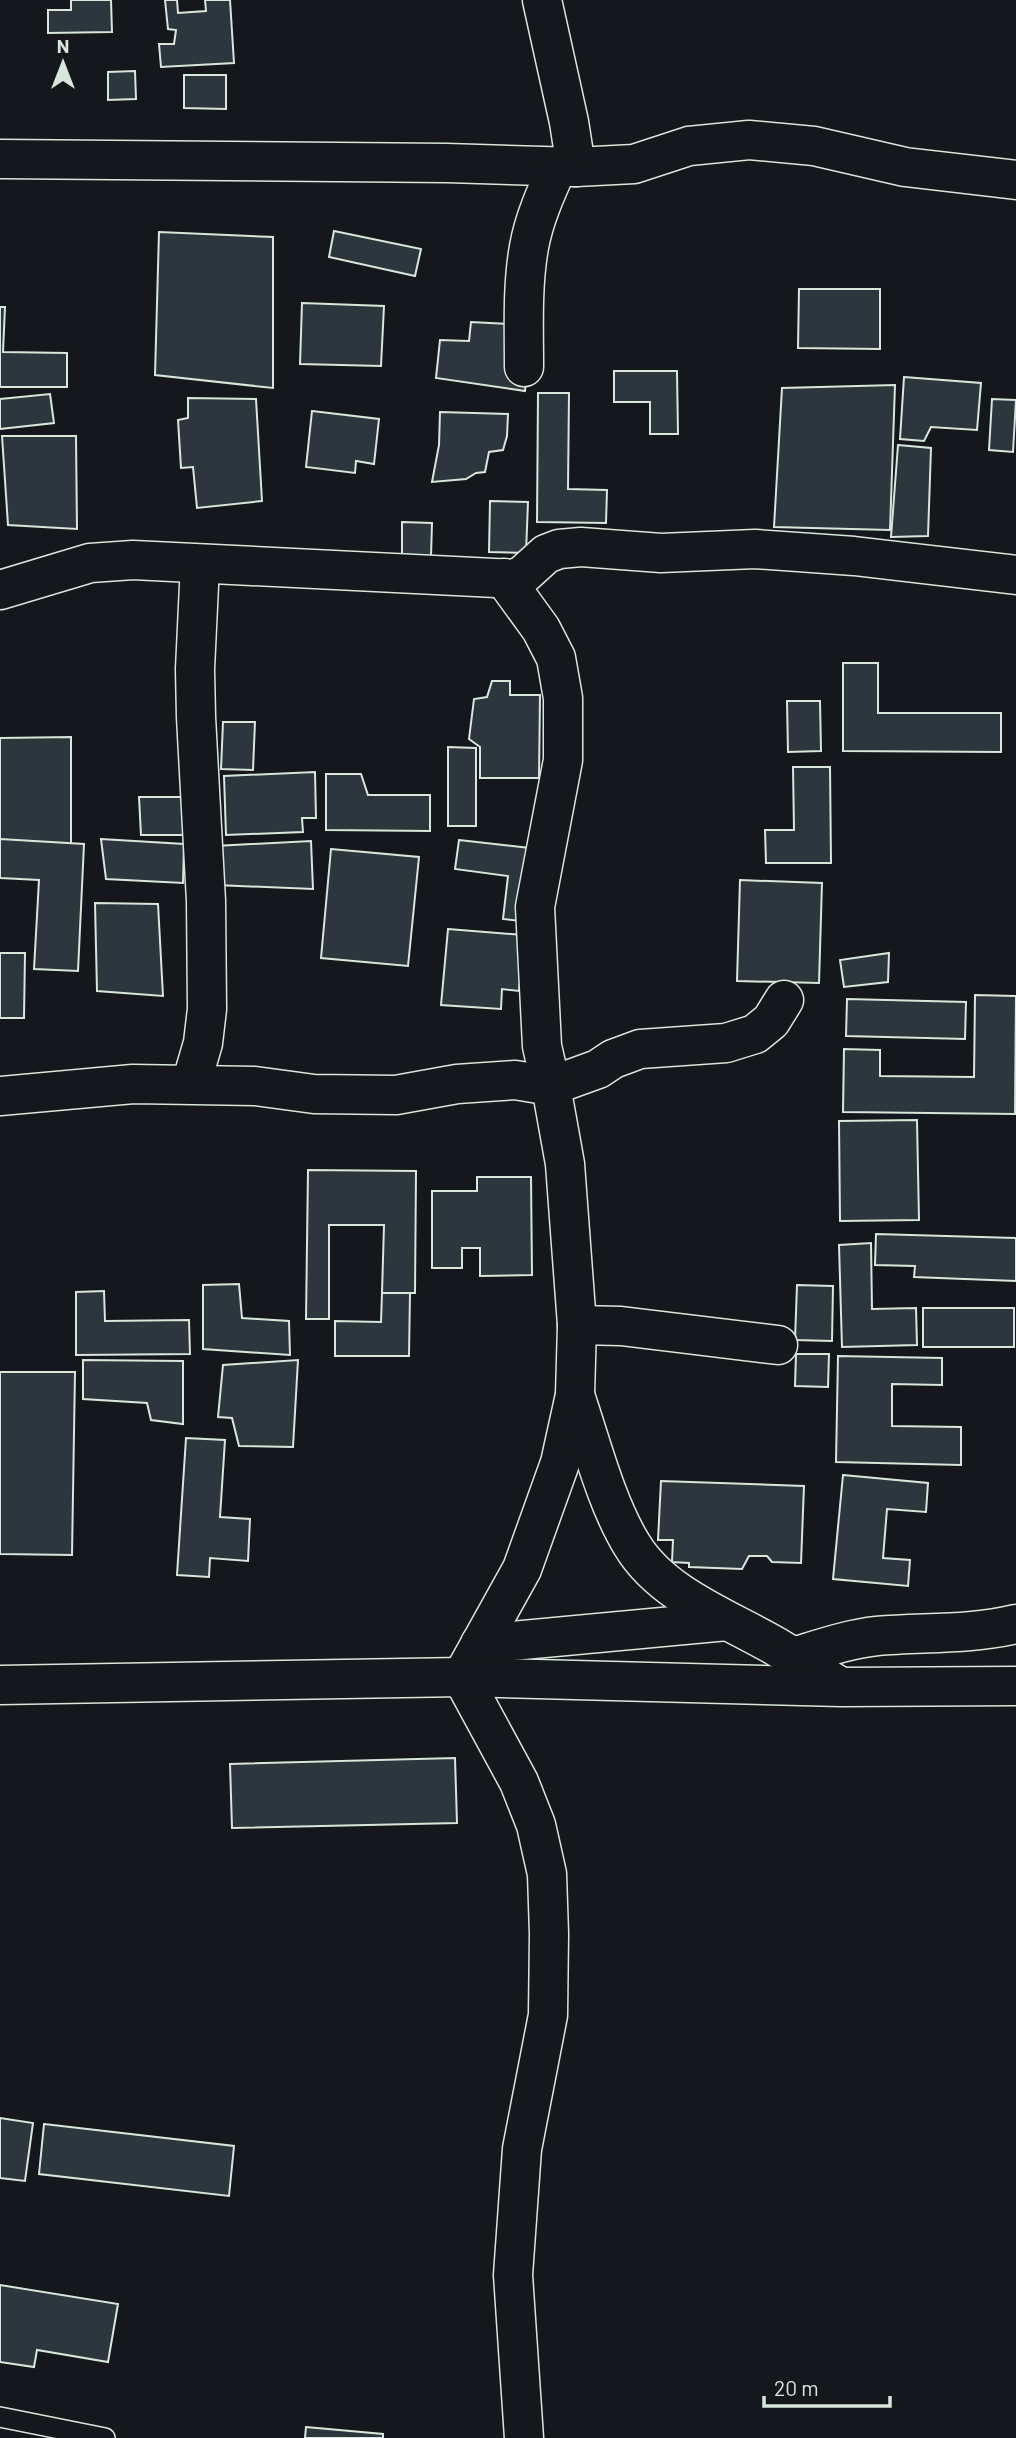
<svg xmlns="http://www.w3.org/2000/svg" width="1016" height="2438" font-family="Barlow,sans-serif">
<style>
.building{fill:#2c363c;stroke:#d8e6dc;stroke-width:2}
.lines{fill:none;stroke-linecap:round;stroke-linejoin:round}
.service-casing{stroke:#d8e6dc;stroke-width:22}
.minor-casing{stroke:#d8e6dc;stroke-width:41}
.service{stroke:#14181c;stroke-width:19}
.minor{stroke:#14181c;stroke-width:38}
</style>
<rect width="100%" height="100%" fill="#14181c"/>
<g class="building">
<polygon points="71,0 111,0 112,32 48,33 48,10 71,10"/>
<polygon points="165,0 177,0 178,13 206,11 205,0 230,0 234,63 161,67 159,44 174,44 176,30 168,29"/>
<polygon points="135,71 136,99 108,100 108,72"/>
<polygon points="184,75 226,75 226,109 184,108"/>
<polygon points="334,231 421,249 415,276 329,257"/>
<polygon points="159,232 273,237 273,388 155,375"/>
<polygon points="799,289 880,289 880,349 798,348"/>
<polygon points="302,303 384,306 381,366 300,364"/>
<polygon points="0,307 5,307 3,352 67,353 67,387 0,387"/>
<polygon points="471,322 509,324 529,345 525,391 436,378 440,340 469,341"/>
<polygon points="614,371 677,371 678,434 650,434 650,402 614,402"/>
<polygon points="904,377 981,383 977,430 931,427 924,441 900,439"/>
<polygon points="895,385 890,530 774,527 782,388"/>
<polygon points="538,393 569,393 568,489 607,490 606,523 537,522"/>
<polygon points="50,394 54,423 0,429 0,399"/>
<polygon points="188,398 256,399 262,501 197,508 193,467 181,468 178,420 188,418"/>
<polygon points="992,399 1016,400 1013,452 989,450"/>
<polygon points="312,411 379,419 374,464 356,461 355,473 306,467"/>
<polygon points="440,412 508,414 507,436 503,450 489,452 485,472 476,473 466,479 432,482 439,445"/>
<polygon points="2,436 76,436 77,529 8,525"/>
<polygon points="898,445 931,448 928,536 891,537"/>
<polygon points="490,501 528,502 526,553 489,552"/>
<polygon points="402,522 432,523 431,556 402,555"/>
<polygon points="843,663 878,663 878,713 1001,713 1001,752 843,751"/>
<polygon points="492,681 510,681 510,695 540,695 539,778 480,778 480,747 469,739 474,699 487,697"/>
<polygon points="787,701 820,701 821,751 788,752"/>
<polygon points="223,722 255,722 253,770 221,769"/>
<polygon points="71,737 71,846 0,840 0,738"/>
<polygon points="448,747 476,748 476,826 448,826"/>
<polygon points="793,767 830,767 831,863 766,863 765,830 794,830"/>
<polygon points="315,772 316,818 302,818 303,832 226,835 224,776"/>
<polygon points="326,774 361,774 368,795 430,795 430,831 326,830"/>
<polygon points="139,797 185,797 188,835 141,835"/>
<polygon points="0,839 84,844 78,971 34,969 39,880 0,878"/>
<polygon points="101,839 184,844 183,883 106,879"/>
<polygon points="459,840 538,849 528,922 503,919 508,876 455,869"/>
<polygon points="311,841 313,889 216,885 215,846"/>
<polygon points="331,849 419,857 408,966 321,958"/>
<polygon points="740,880 822,883 819,983 737,981"/>
<polygon points="95,903 158,904 163,996 97,991"/>
<polygon points="448,929 524,935 519,991 502,989 501,1009 441,1005"/>
<polygon points="0,953 25,953 24,1018 0,1018"/>
<polygon points="889,953 888,982 844,987 840,960"/>
<polygon points="975,995 1016,996 1015,1114 843,1112 844,1049 880,1050 880,1076 974,1077"/>
<polygon points="847,999 966,1002 965,1039 846,1036"/>
<polygon points="917,1120 919,1220 840,1221 839,1121"/>
<polygon points="308,1170 416,1171 415,1293 382,1293 384,1225 329,1225 329,1319 306,1319"/>
<polygon points="477,1177 531,1177 532,1275 480,1276 480,1248 462,1248 462,1268 432,1268 432,1191 477,1191"/>
<polygon points="876,1234 1016,1238 1016,1281 914,1277 915,1266 875,1265"/>
<polygon points="871,1243 872,1309 916,1308 917,1345 842,1347 839,1245"/>
<polygon points="239,1284 242,1318 289,1321 290,1355 203,1349 203,1285"/>
<polygon points="797,1285 833,1286 832,1341 795,1340"/>
<polygon points="104,1291 105,1321 189,1320 190,1354 76,1355 76,1292"/>
<polygon points="382,1293 410,1293 409,1356 335,1356 335,1321 381,1322"/>
<rect x="923" y="1308" width="91" height="39"/>
<polygon points="796,1354 829,1354 828,1387 795,1386"/>
<polygon points="838,1356 942,1358 942,1385 892,1384 892,1426 961,1427 961,1465 836,1462"/>
<polygon points="83,1360 183,1361 183,1424 151,1420 147,1403 83,1399"/>
<polygon points="298,1360 293,1447 239,1446 232,1418 218,1417 223,1365"/>
<polygon points="0,1372 75,1372 72,1555 0,1554"/>
<polygon points="186,1438 225,1440 220,1517 250,1519 248,1561 210,1558 209,1577 177,1575"/>
<polygon points="843,1475 928,1483 926,1512 887,1509 883,1558 910,1560 908,1586 833,1579"/>
<polygon points="661,1481 804,1486 801,1563 772,1562 767,1556 749,1556 742,1569 689,1567 689,1563 672,1562 673,1540 658,1540"/>
<polygon points="455,1758 457,1823 232,1828 230,1764"/>
<polygon points="0,2118 33,2123 25,2181 0,2178"/>
<polygon points="44,2124 234,2146 229,2196 39,2174"/>
<polygon points="0,2285 118,2304 108,2362 37,2350 34,2367 0,2362"/>
<polygon points="306,2427 383,2434 383,2438 305,2438"/>
</g>
<g class="lines">
<g class="service-casing">
<polyline id="service" points="0,2417 105,2438"/>
</g>
<g class="minor-casing">
<g id="minor">
<polyline points="542,0 569,122 576,167"/>
<polyline points="0,159 447,163 576,167 634,164 689,146 749,140 814,146 905,167 1016,180"/>
<path d="M524,367C524,328 522,286 529,247C534,219 546,192 558,166"/>
<polyline points="504,578 541,629 556,658 563,698 563,760 535,907 542,1046 551,1086 598,1069 613,1059 640,1049 726,1043 755,1034 771,1021 784,1000"/>
<polyline points="0,590 90,563 133,560 515,579 524,574 546,554 559,549 581,547 661,553 755,549 854,556 1016,575"/>
<polyline points="191,1084 203,1043 207,1009 206,901 196,717 195,669 200,564"/>
<polyline points="0,1096 133,1084 255,1086 314,1094 396,1095 457,1084 515,1080 551,1086 565,1164 577,1325 575,1395 560,1463 522,1569 462,1677 519,1782 536,1825 547,1874 549,1934 548,2015 522,2149 513,2275 524,2438"/>
<polyline points="577,1325 621,1326 778,1345"/>
<path d="M575,1395C591,1442 606,1503 632,1545C662,1595 727,1618 775,1646C797,1659 818,1673 839,1686"/>
<polyline points="480,1644 727,1621"/>
<path d="M793,1657C820,1649 848,1639 877,1636C924,1632 970,1635 1016,1624"/>
<polyline points="0,1685 462,1677 841,1687 1016,1686"/>
</g>
</g>
<use href="#service" class="service"/>
<use href="#minor" class="minor"/>
</g>
<g transform="translate(63 63)" stroke="#14181c" stroke-width="5" paint-order="stroke">
<path d="M0-5L12 26L0 18L-12 26Z" fill="#d8e6dc"/>
<text y="-10" font-size="19" font-weight="bold" text-anchor="middle" fill="#d8e6dc">N</text>
</g>
<path d="M764 2396v10h126v-10" fill="none" stroke="#d8e6dc" stroke-width="3.5"/>
<text x="774" y="2396" font-size="21" fill="#d8e6dc" stroke="#14181c" stroke-width="5" paint-order="stroke">20 m</text>
</svg>
